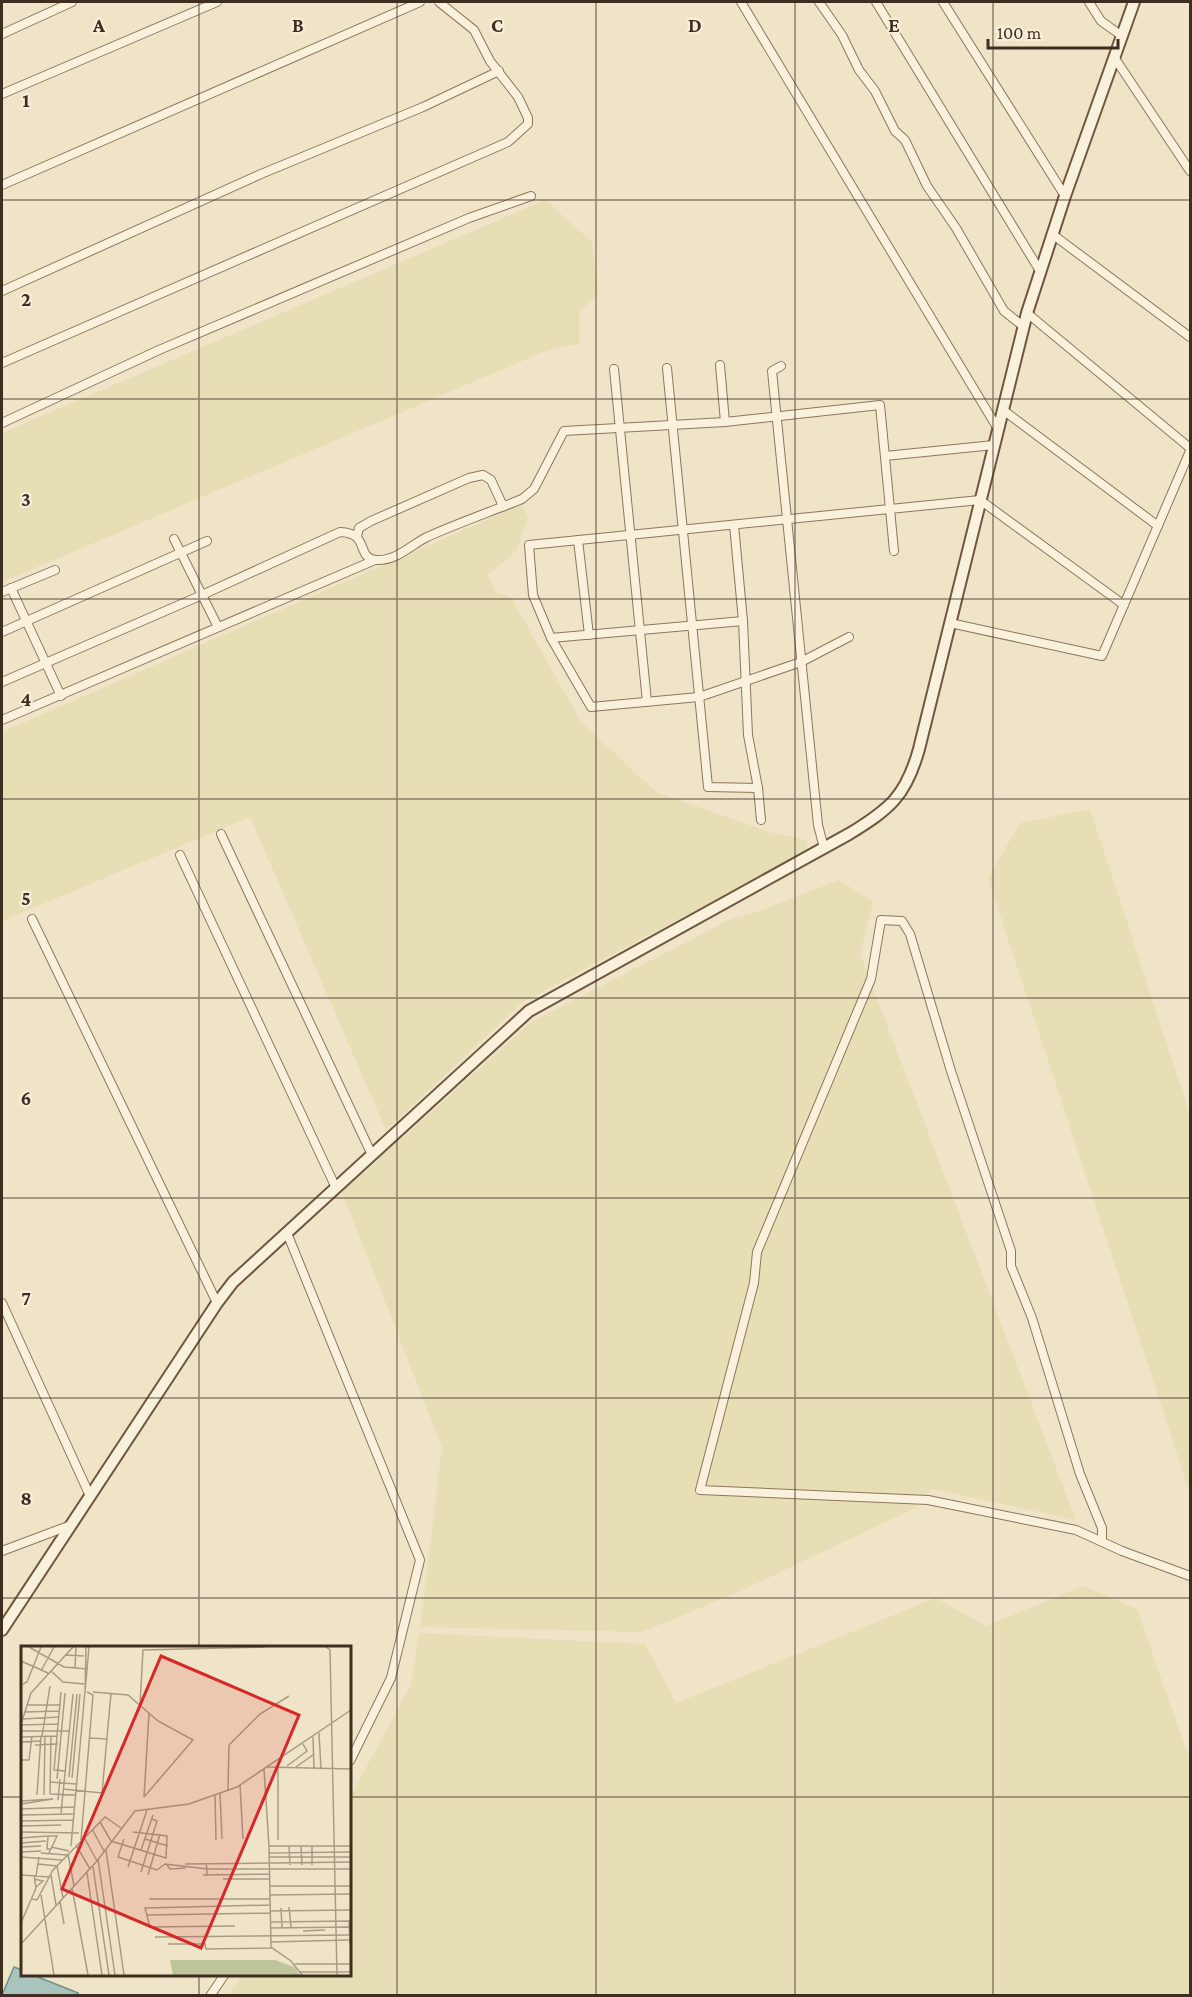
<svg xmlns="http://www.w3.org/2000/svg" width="1192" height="1997" font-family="'Crimson Pro',serif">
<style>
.farmland{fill:#e6deb5}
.water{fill:#a9c4bc;stroke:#6f938a;stroke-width:1.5}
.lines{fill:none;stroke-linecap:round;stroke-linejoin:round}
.street-casing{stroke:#8d765c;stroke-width:10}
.secondary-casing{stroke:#6f573f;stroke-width:14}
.street{stroke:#faf1dc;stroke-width:8}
.secondary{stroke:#faf1dc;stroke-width:10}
.grid{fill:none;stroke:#3d2e20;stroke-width:1.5;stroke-opacity:0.55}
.inset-road{fill:none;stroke:#a89b85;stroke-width:1.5}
.view{fill:#d62828;fill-opacity:0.15;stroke:#d62828;stroke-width:3}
.inset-edge{fill:none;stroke:#3d2e20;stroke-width:3}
.grid-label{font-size:20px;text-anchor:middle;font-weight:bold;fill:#3d2e20;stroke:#f7eed8;stroke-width:4.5;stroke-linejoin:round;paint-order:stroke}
</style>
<rect width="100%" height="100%" fill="#f0e4c8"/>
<g class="farmland">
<polygon points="545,200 592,242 598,294 579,312 579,344 548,350 2,582 2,433"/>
<polygon points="523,504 528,518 516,551 488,575 495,592 511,597 581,722 656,792 769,832 806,840 807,851 523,1002 386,1130 250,817 2,921 2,732"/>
<polygon points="1090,809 1190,1115 1190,1493 988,878 1020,823"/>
<polygon points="839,880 873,902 860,954 1076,1520 932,1489 915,1508 736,1593 642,1632 420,1627 442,1447 342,1192 531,1022 731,919 762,910"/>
<polygon points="1083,1586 1137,1609 1190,1761 1190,1995 229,1995 243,1975 350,1974 350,1797 411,1685 419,1633 645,1644 676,1703 936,1598 986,1626"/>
</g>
<polygon class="water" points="14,1967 22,1970 22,1974 33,1975 78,1993 77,1995 2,1995"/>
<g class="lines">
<g class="street-casing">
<g id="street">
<polyline points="741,2 998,429"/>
<polyline points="819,2 842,35 859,70 875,91 895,131 905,140 927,186 956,228 1004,311 1023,326"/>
<polyline points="876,2 1040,271"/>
<polyline points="943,2 1065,196"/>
<polyline points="1089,2 1101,21 1122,36"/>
<polyline points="2,34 72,2"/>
<polyline points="1114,57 1190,171"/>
<polyline points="2,94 217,2"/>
<polyline points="2,185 420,2"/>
<polyline points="1052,234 1190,337"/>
<polyline points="2,291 261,174 423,107 499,71"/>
<polyline points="1027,313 1190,448"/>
<polyline points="2,363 508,142 528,124 528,118 518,97 490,61 474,30 439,2"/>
<polyline points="720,365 725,422"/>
<polyline points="781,366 772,371 818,825 824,848"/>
<polyline points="667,368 708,787 758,788"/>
<polyline points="614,369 647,702"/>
<polyline points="1003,410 1158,526"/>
<polyline points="2,423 159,350 469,218 531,196"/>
<polyline points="885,456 994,445"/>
<polyline points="734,525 743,621 748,735 758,788 761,820"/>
<polyline points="357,536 359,528 371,521 469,478 483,475 491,480 503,506"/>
<path d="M174,539L202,595L340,532C371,533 355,559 377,560C396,561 411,545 427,537C458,523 490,512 522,499L534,489L564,431L725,422L880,405L894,551"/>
<polyline points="578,540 589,635"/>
<polyline points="11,588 61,696"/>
<polyline points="2,592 55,570"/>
<polyline points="950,623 1102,656 1190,451"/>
<polyline points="2,632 207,541"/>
<polyline points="849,637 801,662 699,697 591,707 551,638 533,595 529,545 980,500 1124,605"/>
<polyline points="551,638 743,621"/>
<polyline points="2,682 202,595 218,627"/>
<polyline points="2,720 375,560"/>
<polyline points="221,834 372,1155"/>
<polyline points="180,855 336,1188"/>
<polyline points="32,919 217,1303"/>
<polyline points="287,1233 420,1560 391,1678 350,1761"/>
<polyline points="2,1303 90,1496"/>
<polyline points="1102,1542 1102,1528 1080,1474 1032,1318 1011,1266 1011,1251 951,1071 910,934 902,921 881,920 871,979 757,1252 754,1283 700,1490 928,1500 1076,1530 1122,1551 1190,1576"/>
<polyline points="2,1551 71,1525"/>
<polyline points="210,1996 225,1974"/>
</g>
</g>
<g class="secondary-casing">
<path id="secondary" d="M2,1630L217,1303L233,1282L529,1011L849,834C890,809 906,796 919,749L1027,313L1065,196L1134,2"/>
</g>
<use href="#street" class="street"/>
<use href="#secondary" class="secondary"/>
</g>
<path class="grid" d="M199,2V1648M397,2V1996M596,2V1996M795,2V1996M993,2V1996M2,200H1190M2,399H1190M2,599H1190M2,799H1190M2,998H1190M2,1198H1190M2,1398H1190M2,1598H1190M2,1797H22M350,1797H1190M199,1974V1996"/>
<g transform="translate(21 1646)">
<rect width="330" height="330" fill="#f0e4c8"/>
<path d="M149,314H254L273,321L279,329H152Z" fill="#bfc49a"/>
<path class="inset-road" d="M8,1L43,21L67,23M305,1L309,4L316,329M44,9L63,10M0,15L27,27M54,22L55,1M20,25L33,1M30,25L42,36L63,38M2,38L6,36L20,1M40,46L33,124L44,125M64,46L65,1M72,46L107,49L137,75L172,94L123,151M6,59H40M119,59L122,4L244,1M4,66L38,65M1,73L38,71M0,78L10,47L52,1M0,79L37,78M0,85H49M298,87L300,123M21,90L29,40M0,91L36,90M292,91L293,122M68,92L86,93M0,96L19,95M14,99L37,98M0,114H8L11,90M266,120L286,105L282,98M247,121L330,123M275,121L292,109M243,123L248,200M48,131L56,48M51,132L59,48M36,133L44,47M29,136L55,138M219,139L222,193M42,143L81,147L90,47M207,144L208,99L239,68L268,50M199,147L201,193M29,148L30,90M29,148L54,149M16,149L20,90M23,149L24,90M194,149L195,194M123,151L128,68M37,154L39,133M0,155L32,153M0,158L32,153M0,163L53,161M40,167L52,48M0,169L52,168M0,175L52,174M79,176L90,195L145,212L146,190L112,186M0,180L40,179M71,183L83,205M0,186L58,187M63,191L76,215M0,192L26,190M103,193L97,211L136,224L144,218L186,223V230M124,193L147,200M60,194L72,49L66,46M257,194V121M0,197L25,195M55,199L69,223M50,200L68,1M268,200L269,219M280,200L281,219M291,200V219M0,201L20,200M30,201L48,205M85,204L103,329M120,204L132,169M0,206L20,205M20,207L46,209M28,207L36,190H27L26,203H30M248,207L330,206M47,208L53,240M0,211L41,214M248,211H330M77,213L94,329M17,218L36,220L42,252M164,218L330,216M146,219L149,223L165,222M185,219L186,223H330M72,221L88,329M107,221L126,164M120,226L136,175L131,173M66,227L81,329M0,229L29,231M30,229L35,259M127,229L139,188M182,229L248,228M15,230L18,211M13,233L22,235L15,241M202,233H248M249,240H330M51,242L67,329M20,249L33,329M249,249L330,248M11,253L16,254L32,224L84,171L100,182M128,253H249M39,256L43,278M268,261L270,281M260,262L261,282M249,265L330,264M125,269L249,267M249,276L328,275L329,298M0,277L15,242L13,229M214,280L129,281L124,262L249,259M249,282L329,281M282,285L304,284M134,291L330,289M250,296L328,294M0,298L76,215L114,165L168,158L216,141L330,64M147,298H184L185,303L251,302M274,318H330M279,326H330M281,329L270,315L250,301L248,200H330"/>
<path class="view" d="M140,10L278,69L180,302L41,243Z"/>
<rect width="330" height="330" class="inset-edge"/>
</g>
<g class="grid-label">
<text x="99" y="32">A</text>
<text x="298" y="32">B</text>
<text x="497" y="32">C</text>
<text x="695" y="32">D</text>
<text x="894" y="32">E</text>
<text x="26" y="107">1</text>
<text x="26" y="306">2</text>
<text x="26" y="506">3</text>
<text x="26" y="706">4</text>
<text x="26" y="905">5</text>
<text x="26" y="1105">6</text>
<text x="26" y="1305">7</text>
<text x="26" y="1505">8</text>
</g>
<rect width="1192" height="1997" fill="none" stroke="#3d2e20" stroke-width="6"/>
<path d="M988 39v9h130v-9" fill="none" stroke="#3d2e20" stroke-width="3"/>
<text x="997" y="39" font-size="18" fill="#3d2e20" stroke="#f7eed8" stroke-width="4.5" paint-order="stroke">100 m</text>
</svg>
